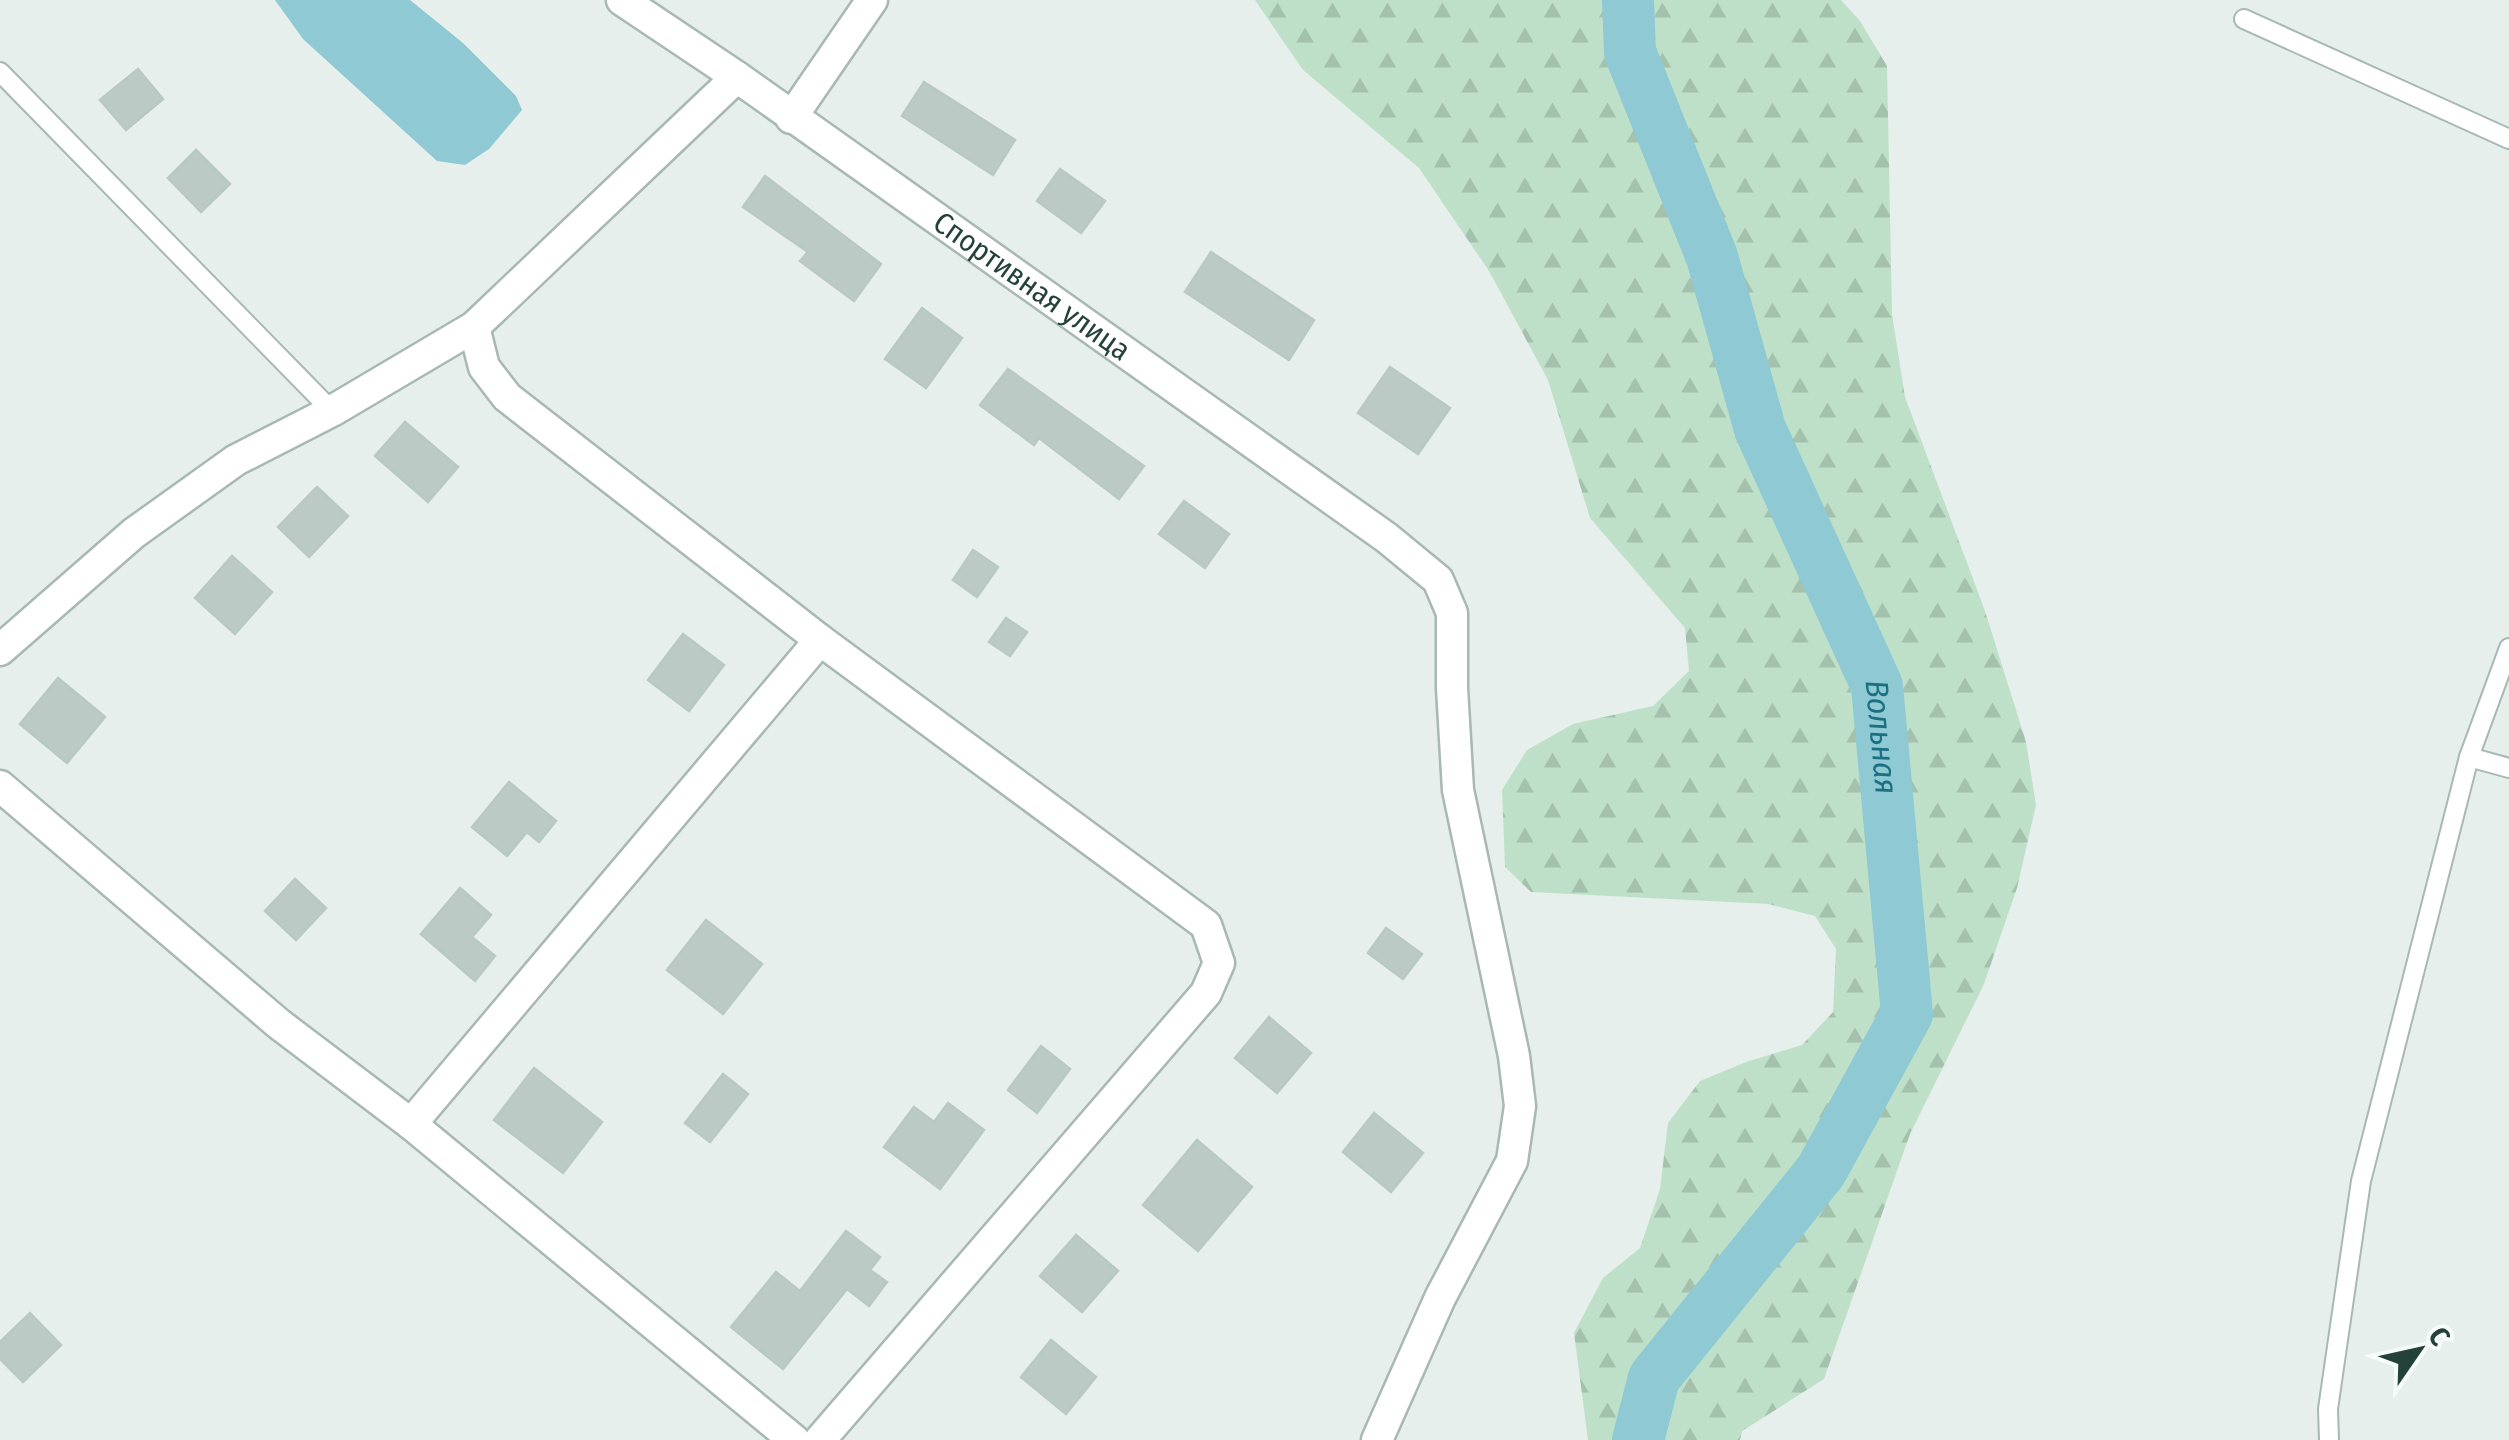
<svg xmlns="http://www.w3.org/2000/svg" width="2509" height="1440" font-family="'Fira Sans Condensed',sans-serif">
<style>
.forest{fill:url(#forest-firs)}
.water{fill:#8ec9d4}
.lines{fill:none;stroke-linecap:round;stroke-linejoin:round}
.river{stroke:#8ec9d4;stroke-width:52}
.building{fill:#bbcac4;stroke:#b8c9c2;stroke-width:2.5}
.service-casing{stroke:#a8b8b2;stroke-width:22}
.minor-casing{stroke:#a8b8b2;stroke-width:35}
.service{stroke:#fff;stroke-width:18}
.minor{stroke:#fff;stroke-width:30}
.labels{text-anchor:middle;dominant-baseline:central;stroke-width:10;stroke-linejoin:round;paint-order:stroke}
.street-label{font-size:30px;fill:#24423a;stroke:#f7fbf9}
.water-label{font-size:32px;font-style:italic;fill:#1c6f80;stroke:#f7fbf9}
</style>
<defs>
<pattern id="forest-firs" width="22" height="20" patternUnits="userSpaceOnUse" patternTransform="scale(2.5)"><rect width="22" height="20" fill="#bfe0c8"/><path d="M5 1l3.5 6h-7zM16 11l3.5 6h-7z" fill="#a4c1ad"/></pattern>
</defs>
<rect width="100%" height="100%" fill="#e6efeb"/>
<polygon class="forest" points="1255,0 1841,0 1860,21 1887,66 1892,314 1905,397 1985,611 2026,742 2036,805 2017,888 1984,984 1910,1134 1824,1379 1742,1431 1740,1440 1588,1440 1574,1333 1603,1278 1640,1248 1660,1189 1668,1123 1700,1081 1746,1062 1802,1045 1833,1012 1836,949 1815,916 1768,904 1531,892 1505,867 1502,790 1527,750 1573,724 1653,706 1689,671 1685,628 1590,518 1548,380 1489,271 1419,168 1303,70"/>
<polygon class="water" points="275,0 410,0 463,43 516,96 522,110 489,149 465,165 437,161 303,39"/>
<g class="lines">
<path class="river" id="s1" d="M1628,0L1630,52L1712,257L1760,429L1877,686L1907,1014L1821,1171L1654,1378L1638,1440"/>
</g>
<g class="building">
<polygon points="138,69 163,99 126,130 100,100"/>
<polygon points="924,82 1015,140 993,175 902,116"/>
<polygon points="196,150 230,184 201,212 168,178"/>
<polygon points="1060,169 1105,201 1081,233 1037,201"/>
<polygon points="765,176 881,264 854,301 800,261 808,252 743,207"/>
<polygon points="1211,252 1314,320 1289,360 1185,292"/>
<polygon points="922,308 962,338 926,388 885,359"/>
<polygon points="1390,367 1450,408 1418,454 1358,413"/>
<polygon points="1008,369 1144,466 1119,499 1039,438 1034,445 980,405"/>
<polygon points="405,422 458,467 428,502 375,456"/>
<polygon points="317,487 348,516 309,557 278,527"/>
<polygon points="1184,501 1229,534 1205,568 1159,534"/>
<polygon points="973,550 998,567 977,597 953,580"/>
<polygon points="232,556 272,592 235,634 195,598"/>
<polygon points="1006,618 1027,632 1010,656 989,642"/>
<polygon points="683,634 724,665 689,711 648,680"/>
<polygon points="58,678 105,717 67,763 20,724"/>
<polygon points="509,782 556,821 539,842 527,832 507,856 472,827"/>
<polygon points="295,879 326,908 296,940 265,911"/>
<polygon points="460,888 491,915 472,937 495,956 475,981 421,934"/>
<polygon points="706,920 762,964 723,1014 667,970"/>
<polygon points="1386,928 1422,954 1403,979 1368,953"/>
<polygon points="1269,1017 1311,1053 1277,1093 1235,1058"/>
<polygon points="1041,1046 1070,1069 1037,1113 1008,1090"/>
<polygon points="534,1068 602,1122 563,1173 494,1120"/>
<polygon points="723,1074 748,1094 710,1142 685,1123"/>
<polygon points="948,1103 984,1130 940,1189 884,1147 914,1107 934,1122"/>
<polygon points="1374,1113 1423,1153 1391,1192 1343,1152"/>
<polygon points="1197,1140 1252,1187 1198,1251 1143,1205"/>
<polygon points="846,1231 880,1257 870,1270 887,1282 869,1306 847,1289 783,1369 731,1327 776,1272 800,1291"/>
<polygon points="1076,1235 1118,1271 1082,1312 1040,1276"/>
<polygon points="30,1313 61,1345 23,1382 0,1359 0,1342"/>
<polygon points="1051,1340 1096,1377 1066,1414 1021,1377"/>
</g>
<g class="lines">
<g class="service-casing">
<g id="service">
<polyline points="2244,19 2509,139"/>
<polyline points="0,72 332,411"/>
<polyline points="2469,757 2509,768"/>
<polyline points="2329,1440 2328,1409 2361,1181 2469,757 2509,648"/>
</g>
</g>
<g class="minor-casing">
<g id="minor">
<path id="s2" d="M622,0L737,77L1387,538L1438,580L1452,613V688L1458,790L1514,1056L1520,1106L1512,1161L1440,1298L1377,1440"/>
<polyline points="791,118 872,0"/>
<polyline points="474,327 484,367 507,397 820,640 1206,925 1219,963 1206,993 820,1440"/>
<polyline points="0,650 134,533 236,460 332,411 474,327 737,77"/>
<polyline points="0,786 279,1024 411,1124 794,1440"/>
<polyline points="411,1124 820,640"/>
</g>
</g>
<use href="#service" class="service"/>
<use href="#minor" class="minor"/>
</g>
<g class="labels">
<g class="street-label">
<text stroke="none"><textPath href="#s2" startOffset="500">Спортивная улица</textPath></text>
</g>
<g class="water-label">
<text stroke="none"><textPath href="#s1" startOffset="785">Вольная</textPath></text>
</g>
</g>
<g transform="translate(2419 1350) rotate(56)" stroke="#f7fbf9" stroke-width="8" paint-order="stroke">
<path d="M0-8L18 38L0 25L-18 38Z" fill="#24423a"/>
<text y="-15" font-size="28" font-weight="bold" text-anchor="middle" fill="#24423a">С</text>
</g>
</svg>
